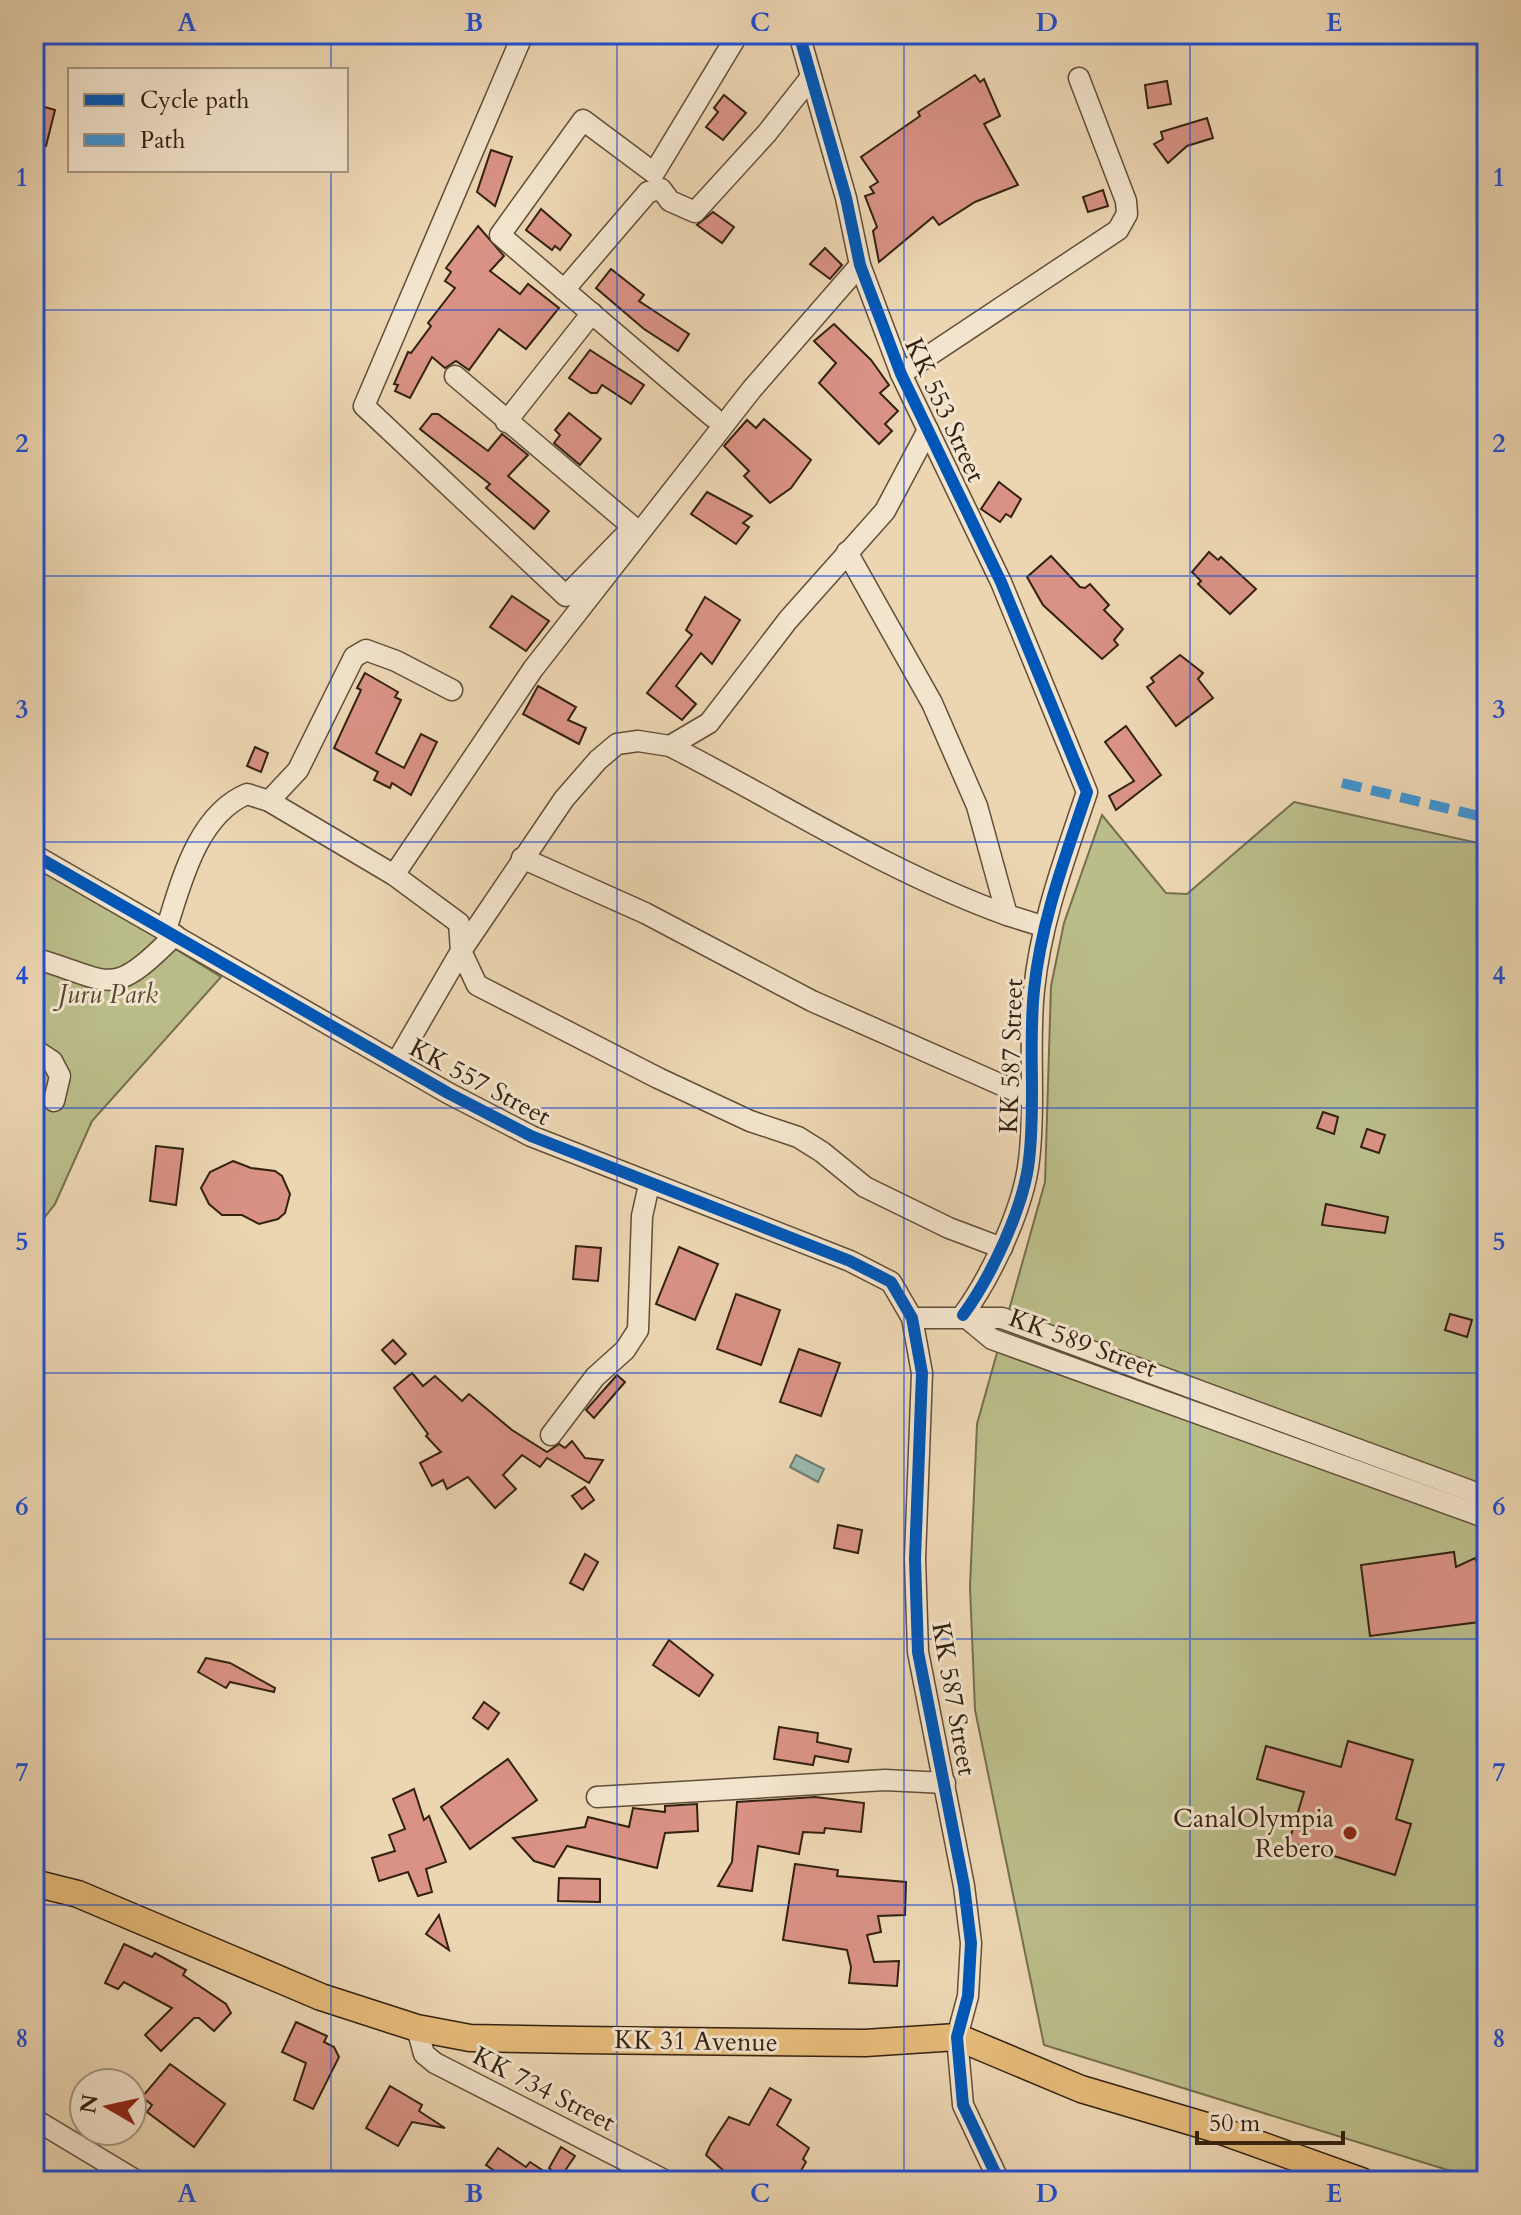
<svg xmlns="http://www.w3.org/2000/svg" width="1521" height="2215" font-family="Cardo,serif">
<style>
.green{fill:#babd8a;stroke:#766f4d;stroke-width:2}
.water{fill:#99b9b0;stroke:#707c70;stroke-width:2}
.building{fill:#d99284;stroke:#332110;stroke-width:2}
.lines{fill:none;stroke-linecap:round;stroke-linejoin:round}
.minor-casing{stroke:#614e38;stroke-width:23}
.major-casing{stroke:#332110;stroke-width:29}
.minor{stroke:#f3e4cd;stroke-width:20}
.major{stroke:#e6bb79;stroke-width:26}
.quiet{stroke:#3d95d3;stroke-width:10;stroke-dasharray:20 10;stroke-linecap:butt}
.cycleway-casing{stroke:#f3e4cd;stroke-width:17}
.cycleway{stroke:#0057b8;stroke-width:12}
.grid{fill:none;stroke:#1d4ed8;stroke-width:2;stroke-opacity:0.55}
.poi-dot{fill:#8f2418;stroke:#f3e4cd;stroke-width:3}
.labels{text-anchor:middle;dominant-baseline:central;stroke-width:6;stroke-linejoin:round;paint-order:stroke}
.street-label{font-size:26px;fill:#332110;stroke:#f3e4cd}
.park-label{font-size:26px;font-style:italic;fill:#55482e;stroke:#f3e4cd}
.poi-label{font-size:26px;fill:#332110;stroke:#f3e4cd;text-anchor:end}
.neatline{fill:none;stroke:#1d4ed8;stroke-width:3}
.grid-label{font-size:26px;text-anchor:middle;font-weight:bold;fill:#1d4ed8}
</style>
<rect width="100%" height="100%" fill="#ecd6b2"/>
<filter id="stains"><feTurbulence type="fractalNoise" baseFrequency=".0025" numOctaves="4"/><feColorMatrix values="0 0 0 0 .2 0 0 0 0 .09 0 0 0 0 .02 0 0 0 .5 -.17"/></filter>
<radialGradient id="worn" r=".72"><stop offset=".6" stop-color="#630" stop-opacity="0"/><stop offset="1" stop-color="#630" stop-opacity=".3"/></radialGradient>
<g class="green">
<polygon points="1294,802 1487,845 1487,900 1482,913 1487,916 1487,2177 1467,2176 1044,2045 975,1710 970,1587 977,1424 1045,1182 1051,986 1064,923 1102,815 1166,893 1187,894"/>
<polygon points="34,862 221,977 92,1121 55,1204 34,1231"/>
</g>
<polygon class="water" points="796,1455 824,1469 818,1482 790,1467"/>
<g class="building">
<polygon points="975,75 980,82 984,79 1000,116 984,124 1018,185 975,202 939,225 933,217 879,262 873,231 877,227 865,196 874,193 870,187 878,182 861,157 920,116 918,112"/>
<polygon points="1167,81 1171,104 1148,108 1145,85"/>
<polygon points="724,95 746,113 723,140 706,127 718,112 714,108"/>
<polygon points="34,104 55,110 46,146 34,142"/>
<polygon points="1207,118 1213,138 1187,146 1168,163 1154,144 1163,139 1161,132"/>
<polygon points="491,150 512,157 495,206 477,192"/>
<polygon points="1103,190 1108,206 1088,212 1083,197"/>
<polygon points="541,209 571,235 560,250 555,246 552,250 526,230"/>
<polygon points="713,212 734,227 722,243 697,225"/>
<polygon points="478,226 504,256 490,271 520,294 528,284 559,308 526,349 499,329 469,370 456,361 445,368 432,357 410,398 395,391 398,385 394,384 408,352 411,353 431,326 428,323 455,288 445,281 451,272 446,268"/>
<polygon points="825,248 842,265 830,279 810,264"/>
<polygon points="611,269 644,295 639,301 689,334 678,351 644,329 596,288"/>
<polygon points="834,324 871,360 889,385 880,393 898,411 885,424 892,431 879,444 819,383 836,363 814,341"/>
<polygon points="590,350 644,385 631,404 602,385 597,393 591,393 569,378"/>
<polygon points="569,413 601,439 580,465 554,443 560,435 555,430"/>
<polygon points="432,414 438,414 488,451 502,434 528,455 508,476 549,511 534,529 486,488 490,484 420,429"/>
<polygon points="764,419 811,460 791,488 770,503 744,476 749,471 724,446 747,420 756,428"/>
<polygon points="999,482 1021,499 1011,517 1006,514 1000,522 981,509"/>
<polygon points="707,492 752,516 743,523 749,527 736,544 691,514"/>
<polygon points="1209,552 1218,560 1221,557 1256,589 1230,614 1198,584 1201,581 1192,572"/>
<polygon points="1051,556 1080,587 1085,588 1090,584 1109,605 1104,610 1123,629 1114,640 1118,645 1102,659 1043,605 1027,577"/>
<polygon points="512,596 549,621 526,651 490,627"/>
<polygon points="705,597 740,620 712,664 701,653 676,686 696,704 682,720 647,693 692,635 686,630"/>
<polygon points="1180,655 1203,673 1198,679 1213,698 1176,726 1147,687 1154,682 1151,678"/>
<polygon points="365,673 398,692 395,697 401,700 376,753 404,768 421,734 437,742 411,795 392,783 390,788 374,780 378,772 334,748 361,690 357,688"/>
<polygon points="538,686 576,707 568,720 586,728 579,744 523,714"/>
<polygon points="1126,726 1161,775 1116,810 1109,796 1134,781 1105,742"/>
<polygon points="255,747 268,753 261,772 247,766"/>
<polygon points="1323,1112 1338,1117 1334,1134 1317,1128"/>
<polygon points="1367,1129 1385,1135 1379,1153 1361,1147"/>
<polygon points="156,1146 183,1149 176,1205 150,1201"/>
<polygon points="233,1161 251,1168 275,1171 282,1176 290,1194 285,1213 278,1219 259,1224 242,1215 222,1215 209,1204 201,1188 210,1172"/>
<polygon points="1326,1204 1388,1217 1385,1233 1322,1225"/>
<polygon points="576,1246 601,1248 598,1281 573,1279"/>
<polygon points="679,1247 718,1264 695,1320 656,1304"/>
<polygon points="736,1294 780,1310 761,1365 717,1349"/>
<polygon points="1450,1314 1472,1320 1467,1337 1445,1330"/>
<polygon points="393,1340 406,1354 395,1364 382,1350"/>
<polygon points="799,1349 840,1363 821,1416 780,1402"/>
<polygon points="412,1373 423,1386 435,1376 462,1401 469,1394 512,1430 547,1452 559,1444 565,1448 572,1441 585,1458 603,1460 589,1483 547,1458 540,1467 522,1455 503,1475 516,1489 495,1508 468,1477 447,1489 443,1480 432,1486 420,1463 441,1452 426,1436 428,1434 394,1388"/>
<polygon points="617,1375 625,1382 594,1418 586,1410"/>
<polygon points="585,1487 594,1500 582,1509 572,1496"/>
<polygon points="838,1525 862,1530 858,1553 834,1548"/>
<polygon points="1454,1552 1456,1567 1475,1558 1487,1585 1487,1621 1370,1636 1361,1565"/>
<polygon points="585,1554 598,1562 583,1590 570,1583"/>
<polygon points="669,1640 713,1675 699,1696 653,1665"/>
<polygon points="206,1658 230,1663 275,1688 274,1692 230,1682 226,1688 198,1672"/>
<polygon points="484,1702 499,1713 488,1729 473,1718"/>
<polygon points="779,1727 818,1733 817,1742 851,1749 848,1762 815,1756 813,1765 774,1759"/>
<polygon points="1348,1741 1413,1760 1396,1819 1411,1824 1395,1875 1289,1842 1304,1792 1257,1779 1266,1746 1341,1767"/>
<polygon points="508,1759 537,1800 470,1849 441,1807"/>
<polygon points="414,1789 424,1820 429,1816 446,1862 426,1869 432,1892 418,1896 408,1872 379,1881 372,1858 395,1851 389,1835 405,1829 393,1799"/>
<polygon points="815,1797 864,1803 861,1832 825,1828 824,1833 803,1832 799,1854 758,1846 752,1891 718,1886 732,1862 737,1802"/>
<polygon points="697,1804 698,1831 665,1833 657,1868 567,1846 554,1867 534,1861 513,1838 585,1827 588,1817 629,1827 633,1808 665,1812 665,1806"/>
<polygon points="795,1864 838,1870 837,1876 906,1882 905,1915 878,1916 881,1932 867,1935 874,1962 899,1961 897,1986 849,1983 851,1967 847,1950 783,1940"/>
<polygon points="559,1878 600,1879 600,1902 558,1901"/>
<polygon points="439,1915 449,1950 426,1934"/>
<polygon points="124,1944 152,1957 155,1953 186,1970 183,1975 226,2004 231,2013 214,2031 199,2018 194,2018 161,2051 145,2035 172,2008 124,1982 118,1989 105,1983"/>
<polygon points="296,2022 327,2036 324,2042 334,2047 339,2057 313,2109 294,2100 306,2063 282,2052"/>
<polygon points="170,2064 225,2104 194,2147 147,2112 152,2105 142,2097"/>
<polygon points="390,2086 422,2105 419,2111 445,2128 412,2122 398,2146 366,2128"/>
<polygon points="770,2088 791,2100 777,2125 809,2148 803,2159 806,2162 795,2181 719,2181 725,2172 706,2155 710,2146 729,2117 749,2125"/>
<polygon points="561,2147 575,2156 560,2178 549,2168"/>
<polygon points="498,2148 526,2167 530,2162 559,2181 509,2181 486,2165"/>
</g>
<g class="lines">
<g class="minor-casing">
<g id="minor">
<path d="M799,34L846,198L860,265L901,374L1001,582L1087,792C1065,858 1041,921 1034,990C1028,1047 1036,1104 1029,1160C1024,1207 991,1277 963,1315"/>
<polyline points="564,290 648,192 661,189 670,201 695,212 767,133 811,77"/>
<polyline points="901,374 1118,230 1127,214 1126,201 1079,78"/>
<polyline points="455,376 633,527 566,596 364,406 523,34"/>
<polyline points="713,417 500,235 583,120 654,173 738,34"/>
<polyline points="506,422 592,313"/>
<polyline points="928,430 885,511 788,620 709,723 670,746 638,741 617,744 598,760 564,799 461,951 477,985 658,1078 750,1121 798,1137 822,1152 865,1187 949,1228 1002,1248"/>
<polyline points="847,552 932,703 977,806 1007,915 1042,926"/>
<path d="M670,746C782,803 888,872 1007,915"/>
<polyline points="269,801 298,770 354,657 366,650 396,661 452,690"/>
<polyline points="34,855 448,1093 531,1136 850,1261 891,1282 912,1318 922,1373 915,1559 918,1652 964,1886 971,1943 968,1996 957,2037 963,2105 999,2181"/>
<polyline points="522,858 645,913 812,1001 1031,1098"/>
<polyline points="394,875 533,669 752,389 860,265"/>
<path d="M166,930C181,883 197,815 247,794L269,801L394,875L459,923L461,951L396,1063"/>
<path d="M34,958C113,981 109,1001 175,935"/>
<polyline points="34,1049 52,1061 60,1076 54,1101"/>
<polyline points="963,1315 992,1339 1487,1518"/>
<polyline points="912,1318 1002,1318 1487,1497"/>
<polyline points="551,1435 595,1377 625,1350 638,1330 642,1216 649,1185"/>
<polyline points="597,1797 885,1780 945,1783"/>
<polyline points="417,2028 424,2054 435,2063 666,2181"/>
<polyline points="34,2119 137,2181"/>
</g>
</g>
<g class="major-casing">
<polyline id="major" points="34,1883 78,1894 321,1997 417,2028 470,2038 579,2040 865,2043 957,2037 1081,2089 1216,2129 1361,2181"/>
</g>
<use href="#minor" class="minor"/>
<use href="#major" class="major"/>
<polyline class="quiet" points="1342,783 1487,818"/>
<g class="cycleway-casing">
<g id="cycleway">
<path d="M799,34L846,198L860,265L901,374L1001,582L1087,792C1065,858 1041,921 1034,990C1028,1047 1036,1104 1029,1160C1024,1207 991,1277 963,1315"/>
<polyline points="34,855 448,1093 531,1136 850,1261 891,1282 912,1318 922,1373 915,1559 918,1652 964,1886 971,1943 968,1996 957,2037 963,2105 999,2181"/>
</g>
</g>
<use href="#cycleway" class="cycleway"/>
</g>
<path class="grid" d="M331,34V70M617,34V2181M904,34V2181M1190,34V2181M331,170V2181M34,310H1487M34,576H1487M34,842H1487M34,1108H1487M34,1373H1487M34,1639H1487M34,1905H1487"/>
<circle class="poi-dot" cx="1350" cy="1833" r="8"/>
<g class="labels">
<g class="street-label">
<text transform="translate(945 410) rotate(65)">KK 553 Street</text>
<text transform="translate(1011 1056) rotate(-88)">KK 587 Street</text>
<text transform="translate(480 1082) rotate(28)">KK 557 Street</text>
<text transform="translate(1083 1343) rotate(20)">KK 589 Street</text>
<text transform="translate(954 1699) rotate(80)">KK 587 Street</text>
<text transform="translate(696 2041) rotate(1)">KK 31 Avenue</text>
<text transform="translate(544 2089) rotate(27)">KK 734 Street</text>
</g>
<g class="park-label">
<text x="108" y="994">Juru Park</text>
</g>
<g class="poi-label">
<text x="1334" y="1818">CanalOlympia<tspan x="1334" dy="30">Rebero</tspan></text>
</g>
</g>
<rect width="1521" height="2215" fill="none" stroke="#ecd6b2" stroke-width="88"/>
<rect x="68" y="68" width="280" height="104" fill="#f3e4cd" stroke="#a69681" stroke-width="2"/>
<rect x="84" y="94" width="40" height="12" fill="#0057b8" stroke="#a69681" stroke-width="2"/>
<text x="140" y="108" font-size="24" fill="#332110">Cycle path</text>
<rect x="84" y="134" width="40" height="12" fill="#3d95d3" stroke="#a69681" stroke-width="2"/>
<text x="140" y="148" font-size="24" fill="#332110">Path</text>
<g transform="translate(108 2107) rotate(279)"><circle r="38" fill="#f3e4cd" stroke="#a69681" stroke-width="2"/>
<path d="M0-6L14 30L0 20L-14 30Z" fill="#8f2418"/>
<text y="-12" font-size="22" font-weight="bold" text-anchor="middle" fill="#332110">N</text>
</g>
<path d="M1197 2131v12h146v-12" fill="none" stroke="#332110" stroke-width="4"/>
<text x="1209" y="2131" font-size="24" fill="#332110" stroke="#f3e4cd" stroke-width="6" paint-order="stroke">50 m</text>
<rect x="44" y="44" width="1433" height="2127" class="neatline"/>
<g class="grid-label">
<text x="187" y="31">A</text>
<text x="474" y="31">B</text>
<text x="760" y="31">C</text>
<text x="1047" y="31">D</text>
<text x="1334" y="31">E</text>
<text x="22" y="186">1</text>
<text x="1499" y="186">1</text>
<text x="22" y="452">2</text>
<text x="1499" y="452">2</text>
<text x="22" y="718">3</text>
<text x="1499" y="718">3</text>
<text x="22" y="984">4</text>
<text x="1499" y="984">4</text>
<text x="22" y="1250">5</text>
<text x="1499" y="1250">5</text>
<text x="22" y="1515">6</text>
<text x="1499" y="1515">6</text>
<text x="22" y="1781">7</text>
<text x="1499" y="1781">7</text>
<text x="22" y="2047">8</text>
<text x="1499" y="2047">8</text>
<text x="187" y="2202">A</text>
<text x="474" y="2202">B</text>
<text x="760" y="2202">C</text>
<text x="1047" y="2202">D</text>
<text x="1334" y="2202">E</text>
</g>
<rect width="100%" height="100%" filter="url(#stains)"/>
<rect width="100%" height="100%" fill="url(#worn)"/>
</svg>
